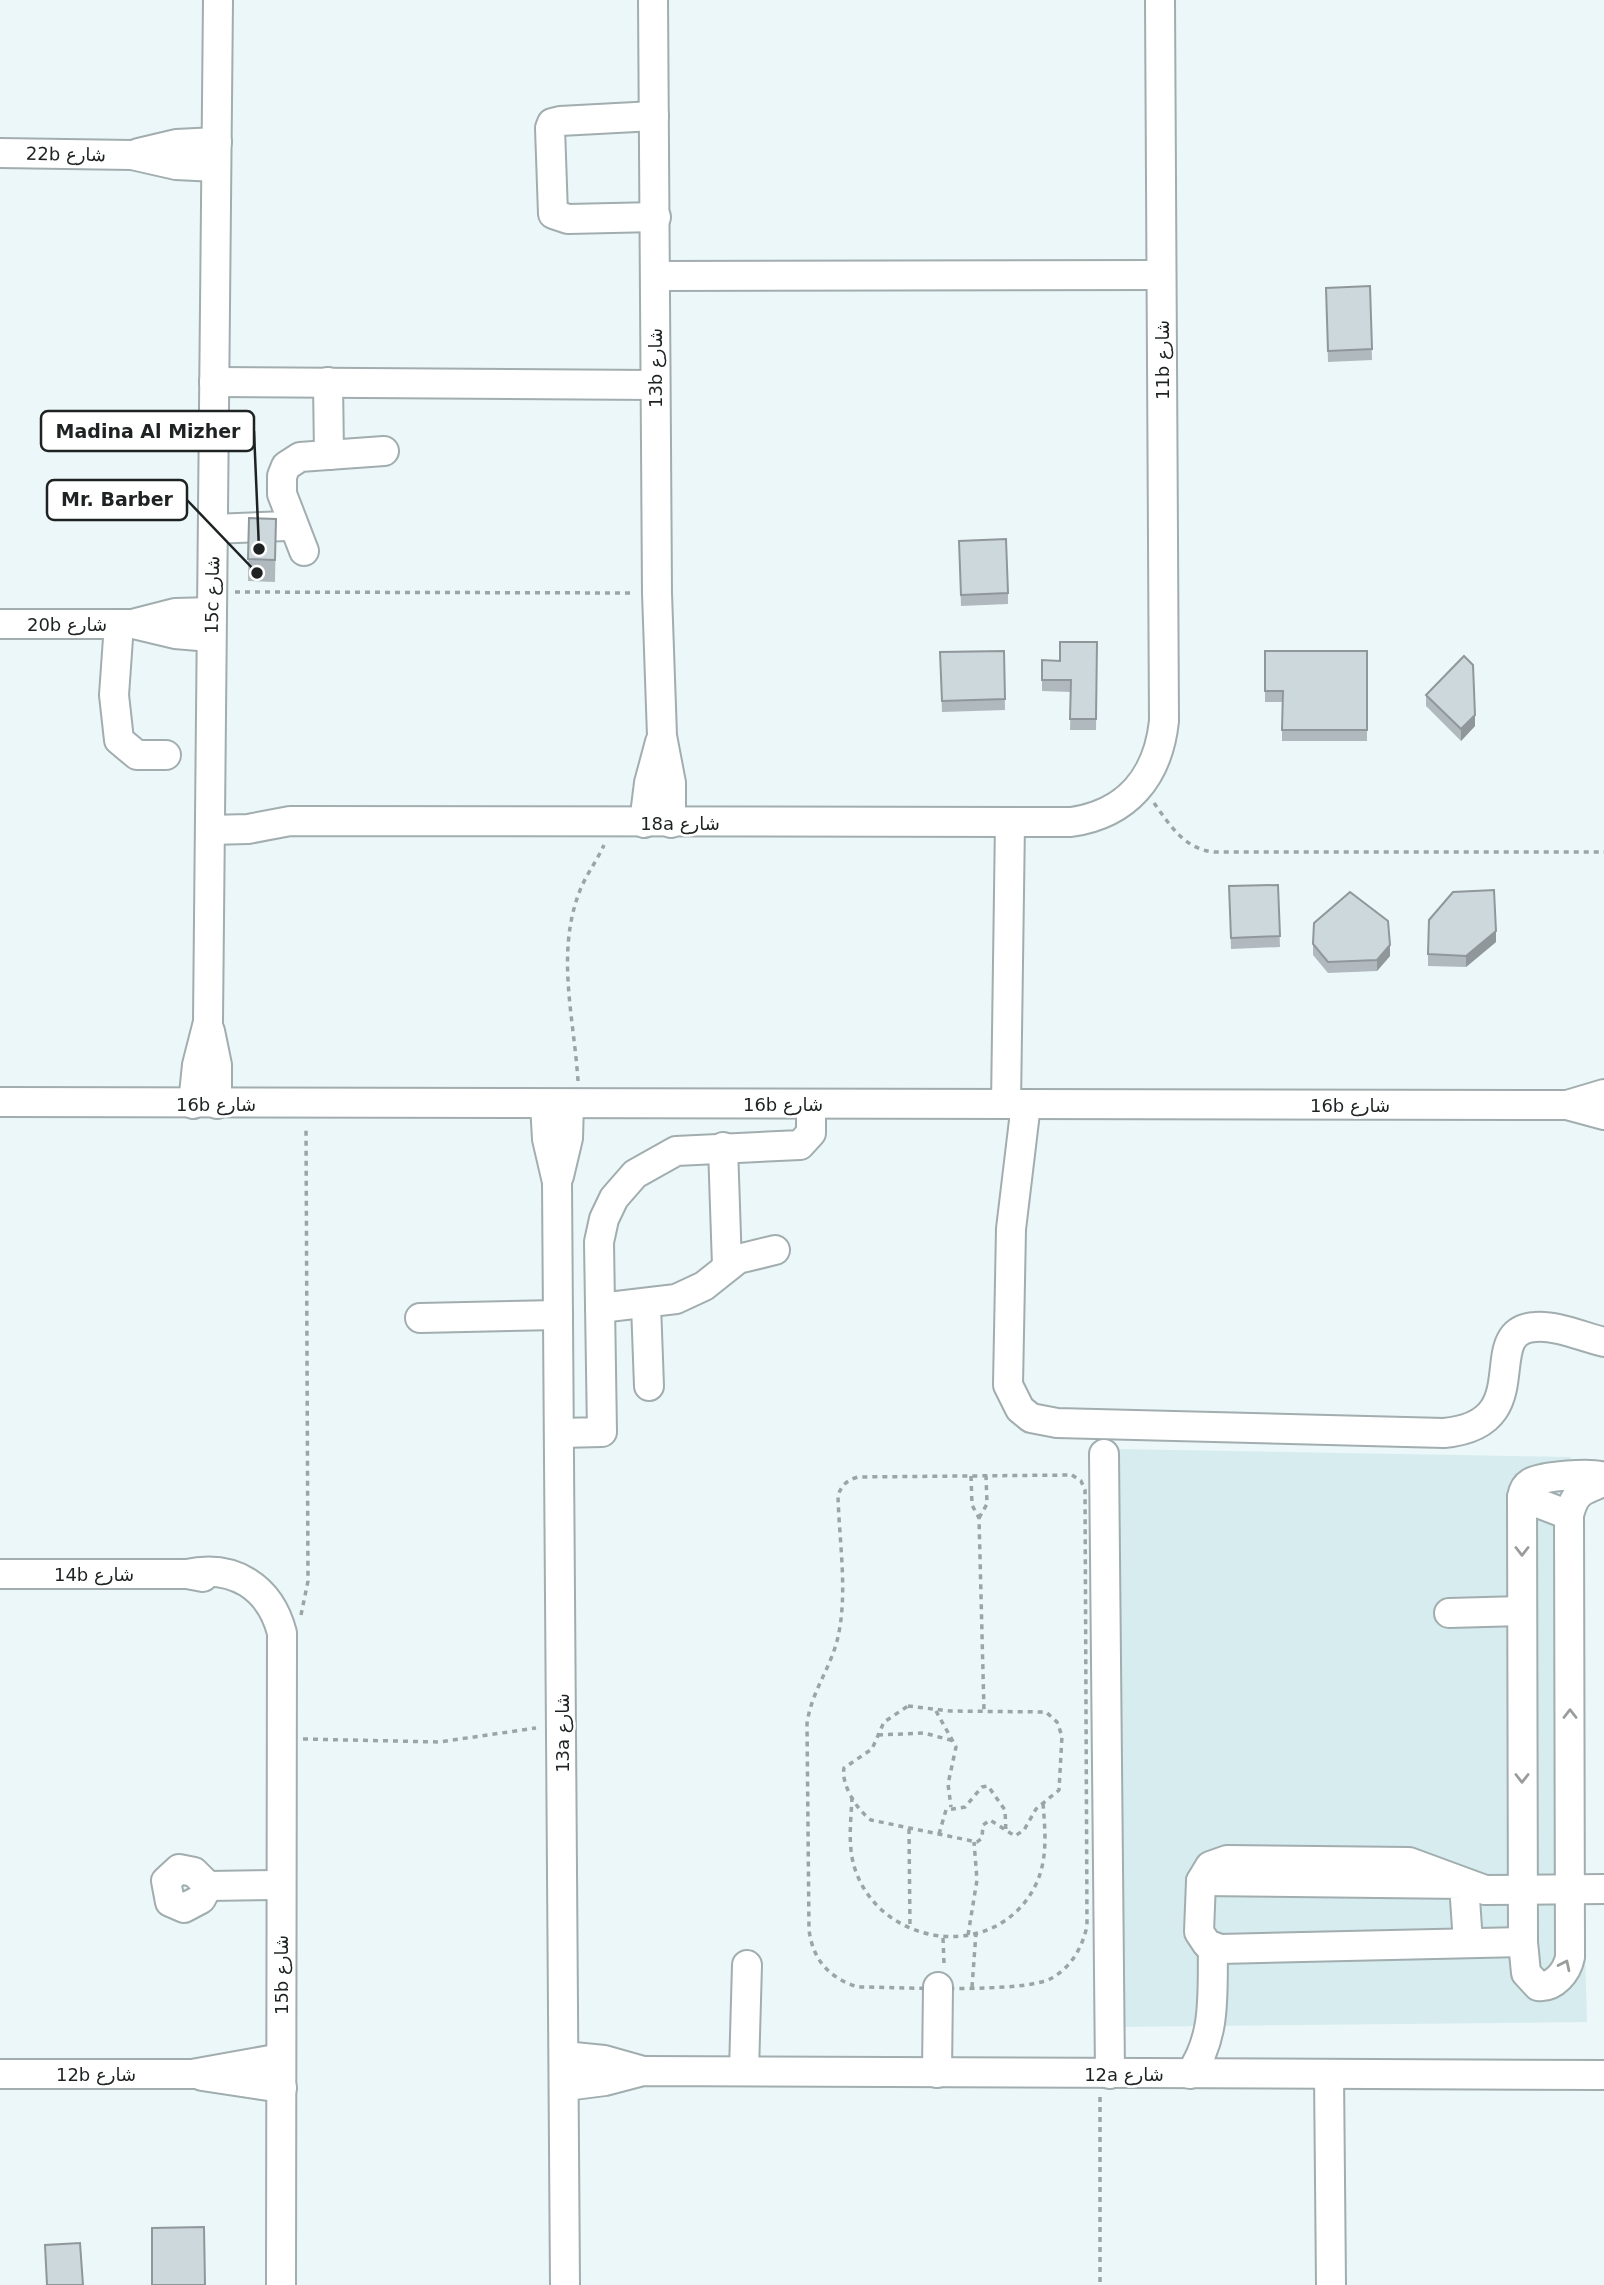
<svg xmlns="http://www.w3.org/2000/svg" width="1604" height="2285" font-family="'DejaVu Sans','Noto Sans Arabic',sans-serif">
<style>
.built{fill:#d6ecef}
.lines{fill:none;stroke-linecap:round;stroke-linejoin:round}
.minor-casing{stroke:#a1adae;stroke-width:32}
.path{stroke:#9ca5a6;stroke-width:3.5;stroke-dasharray:5 5;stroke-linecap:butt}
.minor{stroke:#fff;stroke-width:28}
.wall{fill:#b0babe}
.shaded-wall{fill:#90979b}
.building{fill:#cdd8dd;stroke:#90979b;stroke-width:2}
.oneway{stroke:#9a9c9c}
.labels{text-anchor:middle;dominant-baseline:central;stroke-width:5;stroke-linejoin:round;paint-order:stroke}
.street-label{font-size:18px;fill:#1e2222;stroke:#fff}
.leader{fill:none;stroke:#1e2222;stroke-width:2.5}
.callout-dot{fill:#1e2222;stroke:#fff;stroke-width:2.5}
.callout{fill:#fff;stroke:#1e2222;stroke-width:2.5}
.callout-label{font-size:19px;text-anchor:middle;font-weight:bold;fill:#1e2222}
</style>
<rect width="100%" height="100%" fill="#ebf7f8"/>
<polygon class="built" points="1115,1449 1571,1457 1587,2022 1112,2027"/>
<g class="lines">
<g class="minor-casing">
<g id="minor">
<polyline points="653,0 657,593 662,736 671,783 671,823"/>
<polyline points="654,116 560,121 552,123 550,128 553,214 568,219 656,217"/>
<polyline points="0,153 132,155 176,165 216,167"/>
<polyline points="138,153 176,144 217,142"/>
<polyline points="656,276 1161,275"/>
<polyline points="214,382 654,385"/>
<polyline points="328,382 329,455"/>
<polyline points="213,529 287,526"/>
<polyline points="304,551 282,494 282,476 286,466 300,457 384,451"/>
<polyline points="136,623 175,613 212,612"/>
<polyline points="0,624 133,624 175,634 211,637"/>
<polyline points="119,624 114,695 119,740 137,755 166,755"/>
<polyline points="644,823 649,783 660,742"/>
<path d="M210,830L248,829L290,821L1071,822C1127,814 1158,777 1164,721L1160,0"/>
<polyline points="210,1031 217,1065 217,1104"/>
<polyline points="0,1102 1567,1105 1604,1115"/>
<polyline points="193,1104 197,1065 208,1022 218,0"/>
<polyline points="545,1104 547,1139 557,1182 565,2285"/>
<polyline points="1006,1104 1010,822"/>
<path d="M1026,1104L1011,1229L1008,1385L1020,1409L1031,1418L1057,1423L1444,1433C1541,1424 1476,1331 1535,1327C1556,1325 1583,1337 1604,1342"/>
<polyline points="1567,1105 1604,1094"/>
<polyline points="723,1147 727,1266"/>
<polyline points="559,1176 568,1138 569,1104"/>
<polyline points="646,1305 649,1386"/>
<polyline points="600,1308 676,1299 704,1286 738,1259 775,1250"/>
<polyline points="420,1318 558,1315"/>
<polyline points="559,1433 602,1432 599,1242 604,1219 614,1198 635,1174 676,1151 800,1145 811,1133 811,1104"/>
<polyline points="1104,1454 1110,2074"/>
<path d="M1604,1477C1593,1472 1542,1476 1530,1483C1525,1486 1523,1491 1522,1497L1523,1942L1526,1973L1538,1986C1554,1988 1567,1972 1570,1957L1569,1515C1576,1488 1584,1492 1604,1481"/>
<polyline points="1522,1497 1569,1515"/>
<polyline points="0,1574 187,1574 203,1577"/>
<path d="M187,1574C234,1564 270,1587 282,1633L281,2285"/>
<polyline points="1449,1613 1522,1611"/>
<polygon points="179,1869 194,1872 208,1886 201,1899 184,1908 170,1902 166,1881"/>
<polyline points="1201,1881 1464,1884 1468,1943"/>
<polyline points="208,1886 281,1885"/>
<polyline points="1523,1942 1220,1949 1207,1944 1199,1932 1201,1881 1210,1866 1227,1860 1409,1862 1485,1890 1604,1889"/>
<polyline points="564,2056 604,2060 643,2071"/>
<polyline points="744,2071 747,1965"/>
<polyline points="937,2073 938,1987"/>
<polyline points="0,2074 192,2074 281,2058"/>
<path d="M1190,2074C1217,2036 1212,1992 1213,1948"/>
<polyline points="1329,2074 1331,2285"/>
<polyline points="202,2076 282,2088"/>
<polyline points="566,2086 605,2081 643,2071 1604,2075"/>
</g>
</g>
<g class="path">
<polyline points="235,592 633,593"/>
<path d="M1154,803C1170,825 1184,849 1214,852H1604"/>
<path d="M578,1081C574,1018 556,954 579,893C585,876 597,861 604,845"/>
<path d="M1072,1475L1081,1481L1085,1490L1087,1926C1082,1948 1072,1966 1052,1978C1024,1994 897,1987 858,1987C829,1978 813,1960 809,1930L807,1724C811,1692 831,1668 838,1637C848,1592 839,1541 838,1495C842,1485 847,1480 858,1477Z"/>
<polyline points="971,1476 972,1505 979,1518 984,1711"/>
<polyline points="979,1518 987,1504 986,1476"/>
<polyline points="301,1615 308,1581 306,1127"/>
<path d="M908,1706L950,1711L1046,1712L1057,1722L1062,1736L1059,1790L1036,1809L1024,1830L1015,1836L990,1820L983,1825L982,1838L977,1842L871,1820C857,1810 841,1785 844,1768L872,1749L884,1722Z"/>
<polyline points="936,1711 956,1747 948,1784 951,1807"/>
<polyline points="878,1735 924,1733 954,1741"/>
<polyline points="303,1739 439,1742 536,1728"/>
<path d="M852,1797C851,1822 847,1848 856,1872C885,1950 1001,1962 1037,1882C1048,1857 1045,1829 1043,1803"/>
<polyline points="909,1829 910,1929"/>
<polyline points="939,1834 946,1810 965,1807 982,1787 988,1786 1005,1810 1006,1833"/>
<polyline points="968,1935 977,1880 974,1842"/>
<polyline points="943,1938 944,1964"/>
<polyline points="972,1987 976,1933"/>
<polyline points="1100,2097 1100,2285"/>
</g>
<use href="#minor" class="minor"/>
</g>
<g class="wall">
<polygon points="1370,286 1372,360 1328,362 1326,288"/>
<polygon points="249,518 276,519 275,582 248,581"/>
<polygon points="959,552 1008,593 1008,604 961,606"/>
<polygon points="1097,642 1096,730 1070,730 1071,692 1042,691 1042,660 1060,661"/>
<polygon points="1004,651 1005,710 942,712 940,652"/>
<polygon points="1265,651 1367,651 1367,741 1282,741 1282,702 1265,702"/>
<polygon points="1426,695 1475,726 1461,741 1426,706"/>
<polygon points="1278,885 1280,947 1231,949 1229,886"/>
<polygon points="1496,942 1466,967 1428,966 1428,954"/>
<polygon points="1313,944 1390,956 1377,971 1328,973 1313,955"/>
</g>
<g class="shaded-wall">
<polygon points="1475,715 1475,726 1461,741 1461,729"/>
<polygon points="1496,931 1496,942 1466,967 1466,956"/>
<polygon points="1390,945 1390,956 1377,971 1377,960"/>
</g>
<g class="building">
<polygon points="1370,286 1372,349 1328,351 1326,288"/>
<polygon points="249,518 276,519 275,560 248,559"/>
<polygon points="1006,539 1008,593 961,595 959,541"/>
<polygon points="1060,642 1097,642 1096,719 1070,719 1071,680 1042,680 1042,660 1060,661"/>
<polygon points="1004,651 1005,699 942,701 940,652"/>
<polygon points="1265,651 1367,651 1367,730 1282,730 1283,691 1265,691"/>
<polygon points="1464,656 1473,665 1475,715 1461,729 1426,695"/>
<polygon points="1278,885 1280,936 1231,938 1229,886"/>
<polygon points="1494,890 1496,931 1466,956 1428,954 1429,920 1453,892"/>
<polygon points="1350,892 1388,921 1390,945 1377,960 1328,962 1313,944 1314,923"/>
<polygon points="204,2227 205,2285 152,2285 152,2228"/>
<polygon points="80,2243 83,2285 47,2285 45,2245"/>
</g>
<defs><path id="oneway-chevron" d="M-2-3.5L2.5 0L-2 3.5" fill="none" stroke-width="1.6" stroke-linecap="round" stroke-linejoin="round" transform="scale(1.75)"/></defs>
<g class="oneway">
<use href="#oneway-chevron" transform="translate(1522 1551) rotate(90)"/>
<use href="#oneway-chevron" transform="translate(1570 1714) rotate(-90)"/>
<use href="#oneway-chevron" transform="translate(1522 1778) rotate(90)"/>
<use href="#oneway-chevron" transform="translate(1565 1965) rotate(-64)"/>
</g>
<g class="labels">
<g class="street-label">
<text transform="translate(66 154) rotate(1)">22b شارع</text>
<text transform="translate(1162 360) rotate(-90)">11b شارع</text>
<text transform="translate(655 368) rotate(-90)">13b شارع</text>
<text transform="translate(212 595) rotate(-89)">15c شارع</text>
<text x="67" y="624">20b شارع</text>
<text x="680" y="823">18a شارع</text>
<text x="216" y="1104">16b شارع</text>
<text x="783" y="1104">16b شارع</text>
<text x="1350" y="1105">16b شارع</text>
<text x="94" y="1574">14b شارع</text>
<text transform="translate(562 1733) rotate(-90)">13a شارع</text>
<text transform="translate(281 1975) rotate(-90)">15b شارع</text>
<text x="96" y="2074">12b شارع</text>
<text x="1124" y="2074">12a شارع</text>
</g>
</g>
<path class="leader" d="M259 549L254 431M257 573L187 500"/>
<g class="callout-dot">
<circle cx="259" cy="549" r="7"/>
<circle cx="257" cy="573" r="7"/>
</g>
<g class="callout">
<rect x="41" y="411" width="213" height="40" rx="7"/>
<rect x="47" y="480" width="140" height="40" rx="7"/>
</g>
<g class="callout-label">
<text x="148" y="438">Madina Al Mizher</text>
<text x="117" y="506">Mr. Barber</text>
</g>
</svg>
